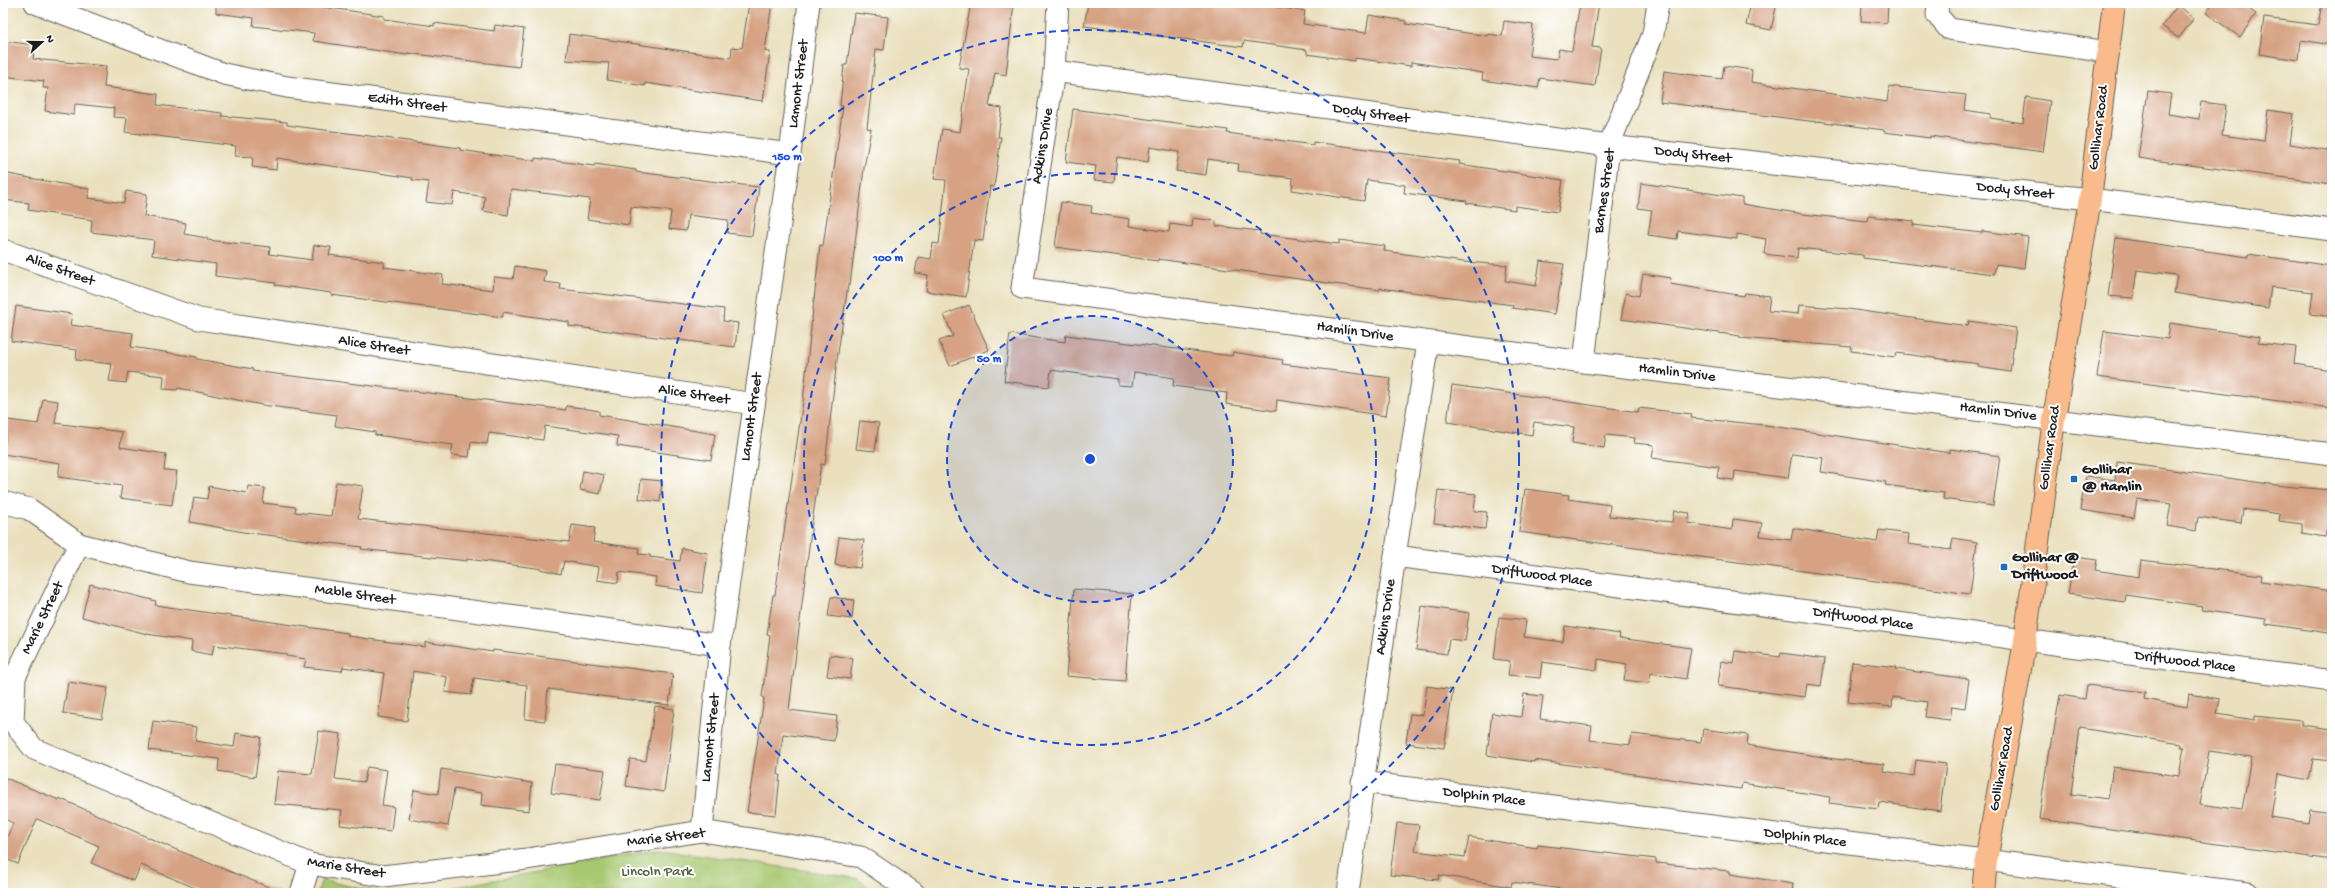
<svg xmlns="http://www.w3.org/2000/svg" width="2335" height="896" font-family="'Gochi Hand',sans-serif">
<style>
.green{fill:#a7c870;stroke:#627246}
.building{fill:#d6a283;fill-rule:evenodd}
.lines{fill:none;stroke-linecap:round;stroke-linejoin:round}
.minor-casing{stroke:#646155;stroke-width:23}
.major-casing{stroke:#646155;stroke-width:24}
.minor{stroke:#fff;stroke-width:21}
.major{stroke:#fabb8c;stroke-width:22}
.ring{fill:none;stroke:#1d4ed8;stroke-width:2;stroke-dasharray:7 5}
.poi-dot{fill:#1f6fb2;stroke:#fff;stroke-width:1.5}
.labels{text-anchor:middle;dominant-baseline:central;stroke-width:4;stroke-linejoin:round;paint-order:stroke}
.street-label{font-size:15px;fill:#1c1c1c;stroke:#fff}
.poi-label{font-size:15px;font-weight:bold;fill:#1c1c1c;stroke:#fff;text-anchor:start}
.park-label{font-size:15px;fill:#54613e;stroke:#fff}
.centre{fill:#1d4ed8;stroke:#fff;stroke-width:2}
.ring-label{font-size:12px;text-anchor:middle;font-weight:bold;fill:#1d4ed8;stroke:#fff;stroke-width:4;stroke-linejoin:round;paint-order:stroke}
</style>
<rect width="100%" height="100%" fill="#fff"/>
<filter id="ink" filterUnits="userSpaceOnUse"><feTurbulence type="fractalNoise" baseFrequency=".025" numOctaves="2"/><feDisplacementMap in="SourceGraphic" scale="8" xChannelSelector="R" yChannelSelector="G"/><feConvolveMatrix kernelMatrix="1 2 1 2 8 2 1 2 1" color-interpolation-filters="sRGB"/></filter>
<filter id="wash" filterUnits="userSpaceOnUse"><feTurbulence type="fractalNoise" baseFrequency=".012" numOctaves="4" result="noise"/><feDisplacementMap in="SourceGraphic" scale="16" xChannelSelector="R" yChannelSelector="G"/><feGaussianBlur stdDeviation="0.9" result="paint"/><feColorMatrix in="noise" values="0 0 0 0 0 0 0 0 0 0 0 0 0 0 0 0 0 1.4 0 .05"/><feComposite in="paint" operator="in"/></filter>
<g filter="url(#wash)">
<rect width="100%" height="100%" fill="#eae0be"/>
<g class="green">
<polygon points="660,849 856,878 877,893 425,893"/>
<polygon points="322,880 381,893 317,893"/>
</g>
<g id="blocks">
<g class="building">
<polygon points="216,3 298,3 384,16 384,19 434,26 434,23 494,31 495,25 524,29 519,67 407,53 407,55 313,41 314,33 253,26 254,18 216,13"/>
<polygon points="749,3 772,3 765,51 770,52 763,101 645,83 645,86 607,80 609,63 566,60 569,34 731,58 732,47 742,48"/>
<polygon points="971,3 1014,3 1006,75 995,73 989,106 1002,108 998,137 1001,137 994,187 990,186 983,241 974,240 966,297 926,291 928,275 915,273 918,257 931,259 933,243 939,244 946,180 934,179 942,129 960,132 969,69 959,68"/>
<polygon points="1088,3 1248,3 1305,11 1303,24 1366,33 1369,15 1406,21 1406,24 1488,36 1488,34 1502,36 1504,21 1533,25 1529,56 1557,59 1559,49 1572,51 1580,3 1599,3 1592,47 1601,48 1595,86 1540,78 1538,88 1482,80 1483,73 1411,62 1411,66 1355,58 1355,61 1307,54 1307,50 1244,41 1243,47 1084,26"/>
<polygon points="1751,3 1777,3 1771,30 1746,25"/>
<polygon points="1862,3 1888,3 1887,23 1861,21"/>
<polygon points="2213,3 2241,3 2256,14 2240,37 2206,13"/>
<polygon points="2322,3 2332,3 2332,45 2301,40 2299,60 2259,54 2264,18 2318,25"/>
<polygon points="2178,5 2194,18 2179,38 2162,26"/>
<polygon points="854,13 888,17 884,50 876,49 867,128 871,129 864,168 850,285 848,285 837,360 825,465 821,464 812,522 789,710 837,716 834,741 783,734 778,775 780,775 776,815 747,812 764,698 762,697 770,635 767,634 773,595 775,595 803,401 820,245 823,246 843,106 840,106 844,65 847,65"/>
<polygon points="3,41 35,45 33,59 106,66 104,87 158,94 157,105 222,113 222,116 287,122 287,125 460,148 460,150 535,161 535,158 594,166 595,164 636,170 636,172 759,187 752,236 727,233 728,220 688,215 686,231 669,229 671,211 631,207 629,225 587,219 590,199 511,189 508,215 483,211 485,197 454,192 452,205 426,202 429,182 412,180 413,178 277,158 276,170 252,167 253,157 235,156 236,146 125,132 127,118 113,117 114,108 75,104 74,115 45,111 48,88 43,88 44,81 3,76"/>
<polygon points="1724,66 1752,70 1751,82 1887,102 1889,86 1966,95 1964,110 1991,114 1990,118 2023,123 2026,97 2050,101 2043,152 1930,136 1930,138 1884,132 1884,130 1817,121 1817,122 1660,102 1664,71 1722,79"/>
<polygon points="2148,91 2171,94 2168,114 2199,119 2201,102 2226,105 2222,135 2264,141 2268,110 2294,114 2290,144 2332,151 2332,184 2138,158"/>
<polygon points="1073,109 1228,130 1227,133 1313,145 1313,142 1460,161 1459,164 1563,180 1558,212 1515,206 1515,210 1466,203 1467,201 1404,193 1405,185 1367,180 1364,201 1292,190 1293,178 1238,171 1239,164 1208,159 1206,175 1176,171 1179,152 1150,147 1148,162 1117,157 1114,182 1094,180 1096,166 1066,162"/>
<polygon points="3,173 89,189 88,198 124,203 126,191 147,194 144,216 186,223 184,234 207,238 207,240 270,247 269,254 312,260 314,245 331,247 329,255 384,262 384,267 443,275 442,284 493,290 494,277 513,279 515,266 546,271 544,282 561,284 560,289 724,309 723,321 738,323 735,347 569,326 569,322 503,312 503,317 331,295 331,293 275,285 276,283 215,276 216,264 152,255 154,240 91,232 92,220 28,210 29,203 3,200"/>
<polygon points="1641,183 1742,198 1742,204 1803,214 1867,221 1868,216 1914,221 1913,225 1982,233 1982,231 2028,237 2024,268 1996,264 1994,274 1863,258 1863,255 1798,248 1797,258 1764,254 1766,239 1737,234 1737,239 1678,231 1677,239 1648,235 1652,210 1638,208"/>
<polygon points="1061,202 1092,206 1091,213 1130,219 1129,226 1169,232 1170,224 1192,227 1193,218 1216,221 1216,226 1260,231 1260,234 1339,244 1339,240 1385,246 1384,251 1463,262 1507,265 1505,281 1536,286 1540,261 1564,264 1555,314 1512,308 1513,305 1380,288 1380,290 1334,284 1158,259 1158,261 1055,247"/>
<polygon points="2116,238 2248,257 2248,254 2332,266 2332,317 2310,314 2313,292 2271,287 2268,308 2174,293 2177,275 2137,270 2133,298 2108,296"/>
<polygon points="1643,274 1671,278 1670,284 1744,296 1745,293 1770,296 1768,311 1798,314 1799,305 1848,309 1968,326 1969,321 2016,328 2010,372 1978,367 1979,364 1896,353 1895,357 1851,351 1852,347 1740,338 1740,336 1621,319 1626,293 1639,296"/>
<polygon points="969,305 989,350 950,366 939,341 953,336 944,315"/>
<polygon points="16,306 72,314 70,325 133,333 131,347 197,357 197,359 253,369 252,371 566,410 566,406 583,408 599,411 599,415 715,434 711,460 617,446 618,436 545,426 543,440 489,433 487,444 471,442 469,457 451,455 453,445 375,435 375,432 335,426 337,415 262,405 178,388 177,390 163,389 164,376 128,372 126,383 109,381 112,364 76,360 77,350 11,341"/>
<polygon points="2170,323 2259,337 2258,343 2296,347 2294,364 2332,370 2332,408 2097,377 2104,331 2168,339"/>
<polygon points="1010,334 1065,342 1066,335 1232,356 1233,352 1283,360 1282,364 1391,378 1386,416 1277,400 1276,411 1226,404 1227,393 1173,386 1174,378 1134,372 1132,386 1118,385 1118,379 1051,370 1049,387 1004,381"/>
<polygon points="1452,385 1638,412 1639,408 1692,414 1691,418 1765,425 1950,453 1950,449 2000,456 1993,506 1943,499 1944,493 1885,485 1886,482 1821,472 1823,458 1792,454 1788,478 1735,471 1734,480 1717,478 1719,467 1652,458 1654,445 1634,443 1635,438 1606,435 1604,448 1572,443 1574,427 1534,422 1532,435 1447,422"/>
<polygon points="43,399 58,401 55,423 122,432 120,447 166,454 164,470 177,471 172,505 120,498 122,486 58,477 60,463 3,454 8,420 38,424"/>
<polygon points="860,421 879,423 875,451 856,449"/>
<polygon points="2117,462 2283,486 2332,490 2332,527 2327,526 2325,537 2302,533 2302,524 2279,521 2280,514 2243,509 2241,523 2198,517 2196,531 2167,526 2171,504 2137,499 2134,518 2080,510 2086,476 2115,480"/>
<polygon points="583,471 604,475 600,494 580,490"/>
<polygon points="641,479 662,481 660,502 639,499"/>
<polygon points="336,482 363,486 358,519 569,542 572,525 595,528 593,542 639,548 638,554 650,555 650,557 680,561 682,548 708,553 702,593 655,586 656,577 619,572 618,583 597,580 599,567 564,561 561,574 536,568 467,559 467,561 361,549 362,547 243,532 190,522 194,497 207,499 209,486 247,493 248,486 265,488 263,503 296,507 295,512 331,516"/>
<polygon points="1525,489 1569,495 1568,499 1610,505 1609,516 1672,522 1674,511 1690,513 1688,523 1732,530 1733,519 1762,523 1760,536 1791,540 1793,528 1877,542 1879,530 1909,534 1908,544 1951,550 1953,538 1977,542 1970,594 1519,532"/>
<polygon points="1438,490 1476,494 1474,511 1487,512 1485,529 1434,523"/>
<polygon points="839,537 864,540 860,568 835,565"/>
<polygon points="2074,557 2097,560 2095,570 2139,577 2141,560 2262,575 2261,581 2332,591 2329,633 2266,624 2266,619 2201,610 2202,606 2126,595 2125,602 2068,594"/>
<polygon points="90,584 156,601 155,605 348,633 348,636 425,647 425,642 493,652 493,650 673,674 669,705 548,689 545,721 525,719 527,685 474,678 471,695 445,692 447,677 413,671 407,721 378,717 384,673 343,667 342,671 304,667 306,659 286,656 286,654 214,645 212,655 191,651 192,641 147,634 82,617"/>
<polygon points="1074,589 1132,594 1125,681 1066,676"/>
<polygon points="831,597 854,600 852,619 828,616"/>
<polygon points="1422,606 1469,613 1465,641 1449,639 1447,654 1416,650"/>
<polygon points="1499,617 1526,620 1524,637 1563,642 1565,626 1620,634 1619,638 1691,648 1686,679 1651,673 1649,683 1624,680 1627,664 1598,659 1597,670 1542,662 1540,678 1508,675 1510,661 1494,659"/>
<polygon points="1735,651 1780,657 1781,653 1825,659 1821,686 1807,684 1805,697 1718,686 1721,661 1733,663"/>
<polygon points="830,655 853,658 850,679 827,676"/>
<polygon points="1852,662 1897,667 1896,669 1969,679 1965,708 1952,706 1950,720 1925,717 1927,702 1893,697 1892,707 1848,702"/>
<polygon points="68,682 108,688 102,719 63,713"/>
<path d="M2087,685L2145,692L2144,699L2187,707L2189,694L2220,699L2217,714L2255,720V716L2301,721V725L2332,729V761L2313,759L2309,780L2278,774L2271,817L2308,823L2310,810L2332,813V860L2039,819L2049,748H2051L2060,695L2085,699ZM2080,728L2181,744V747H2184L2179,776L2113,767L2108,799L2071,794ZM2209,751L2251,757L2242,810L2200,804Z"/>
<polygon points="1427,686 1453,690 1444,748 1406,743 1410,714 1423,715"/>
<polygon points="1524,694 1543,696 1540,719 1592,726 1590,740 1630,745 1632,734 1701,742 1703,729 1748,735 1747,745 1835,759 1884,764 1883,771 1914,776 1916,760 1946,764 1940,811 1879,802 1878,809 1829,803 1830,797 1742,783 1741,789 1534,760 1534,762 1487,755 1492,713 1521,717"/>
<polygon points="655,706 674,709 664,792 626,786 630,759 646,761"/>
<polygon points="153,721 197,727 195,741 234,747 236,733 261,737 255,777 218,771 219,759 149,750"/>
<polygon points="319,731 341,734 335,779 364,782 367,767 387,770 382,805 394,807 391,831 340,825 342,810 274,804 278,771 312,774"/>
<polygon points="555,764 605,770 600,800 551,793"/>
<polygon points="441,769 532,783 529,811 481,805 482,793 454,789 448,826 409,819 414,790 438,794"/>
<polygon points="3,777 59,800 59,798 172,848 283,893 207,893 141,865 134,881 91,863 99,846 37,819 18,864 3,858 3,847 13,823 3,818"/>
<polygon points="1397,823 1419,825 1415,851 1465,857 1469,837 1537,848 1538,845 1656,859 1656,863 1730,871 1730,874 1793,884 1792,893 1561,893 1562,889 1512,882 1511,887 1439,875 1438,880 1390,875"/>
</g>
</g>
</g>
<g filter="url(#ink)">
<use href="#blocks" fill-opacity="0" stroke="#646155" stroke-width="1"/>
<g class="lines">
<g class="minor-casing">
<g id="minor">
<polyline points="35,3 224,74 287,87 790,154"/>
<polyline points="1058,3 1054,71 1022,288 1584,362 2332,454"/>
<polyline points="1938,3 1937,15 1949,29 2108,52"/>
<polyline points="1054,71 1609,146 2090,199 2332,230"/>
<polyline points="3,250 199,319 754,404"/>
<polyline points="1584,362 1609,146 1653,34 1658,3"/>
<polyline points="3,502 29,509 79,544 189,572 720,645"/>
<polyline points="79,544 15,677 13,722 34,749 310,864 383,876 527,859 702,831 861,857 914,893"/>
<polyline points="1395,556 2332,681"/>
<polyline points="1362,782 2248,893"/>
<polyline points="702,831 720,645 790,154 809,3"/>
<polyline points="301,893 310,864"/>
<polyline points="1348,893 1395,556 1428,342"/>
</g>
</g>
<g class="major-casing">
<polyline id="major" points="1983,893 1986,861 2025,641 2054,419 2090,199 2114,3"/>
</g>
<use href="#minor" class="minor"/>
<use href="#major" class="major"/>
</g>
</g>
<circle cx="1090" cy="459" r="143" fill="#1d4ed8" fill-opacity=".12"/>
<g class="ring">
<circle cx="1090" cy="459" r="143"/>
<circle cx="1090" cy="459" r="286"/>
<circle cx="1090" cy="459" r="429"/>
</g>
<g class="poi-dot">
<rect x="2070" y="475" width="8" height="8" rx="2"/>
<rect x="2000" y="563" width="8" height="8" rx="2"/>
</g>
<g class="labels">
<g class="street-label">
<text transform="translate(799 84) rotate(-83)">Lamont Street</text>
<text transform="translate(407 103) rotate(8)">Edith Street</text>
<text transform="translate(1371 114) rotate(8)">Dody Street</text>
<text transform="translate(2099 128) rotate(-83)">Gollihar Road</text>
<text transform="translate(1043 146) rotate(-81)">Adkins Drive</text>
<text transform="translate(1693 155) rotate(6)">Dody Street</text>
<text transform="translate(1605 191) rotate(-82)">Barnes Street</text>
<text transform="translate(2015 191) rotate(6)">Dody Street</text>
<text transform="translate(60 270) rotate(20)">Alice Street</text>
<text transform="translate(1355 332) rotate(8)">Hamlin Drive</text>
<text transform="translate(374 346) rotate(9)">Alice Street</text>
<text transform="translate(1677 373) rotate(7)">Hamlin Drive</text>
<text transform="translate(694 395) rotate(9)">Alice Street</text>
<text transform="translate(1998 412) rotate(7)">Hamlin Drive</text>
<text transform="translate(752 417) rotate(-82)">Lamont Street</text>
<text transform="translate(2050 448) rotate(-82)">Gollihar Road</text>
<text transform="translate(1542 576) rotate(8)">Driftwood Place</text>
<text transform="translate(355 595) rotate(8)">Mable Street</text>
<text transform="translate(1386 617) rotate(-82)">Adkins Drive</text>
<text transform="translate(43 618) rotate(-64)">Marie Street</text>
<text transform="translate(1863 619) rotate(8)">Driftwood Place</text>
<text transform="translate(2185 662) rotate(7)">Driftwood Place</text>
<text transform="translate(711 738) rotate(-84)">Lamont Street</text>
<text transform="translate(2002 769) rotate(-80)">Gollihar Road</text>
<text transform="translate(1484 797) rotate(7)">Dolphin Place</text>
<text transform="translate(666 838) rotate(-7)">Marie Street</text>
<text transform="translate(1805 838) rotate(7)">Dolphin Place</text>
<text transform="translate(346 868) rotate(9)">Marie Street</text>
</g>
<g class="poi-label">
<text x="2082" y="470">Gollihar<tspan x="2082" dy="17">@ Hamlin</tspan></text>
<text x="2012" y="558">Gollihar @<tspan x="2012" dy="17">Driftwood</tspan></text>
</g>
<g class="park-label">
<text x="657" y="872">Lincoln Park</text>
</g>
</g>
<circle cx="1090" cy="459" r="6" class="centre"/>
<g class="ring-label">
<text x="787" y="160">150 m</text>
<text x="888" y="261">100 m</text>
<text x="989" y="362">50 m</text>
</g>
<rect width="2335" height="896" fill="none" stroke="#fff" stroke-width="16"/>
<g transform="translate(42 42) rotate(69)" stroke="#ffffff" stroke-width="3" paint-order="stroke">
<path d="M0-3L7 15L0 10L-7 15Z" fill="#1c1c1c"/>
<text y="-6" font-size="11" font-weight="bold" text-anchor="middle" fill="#1c1c1c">N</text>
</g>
</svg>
